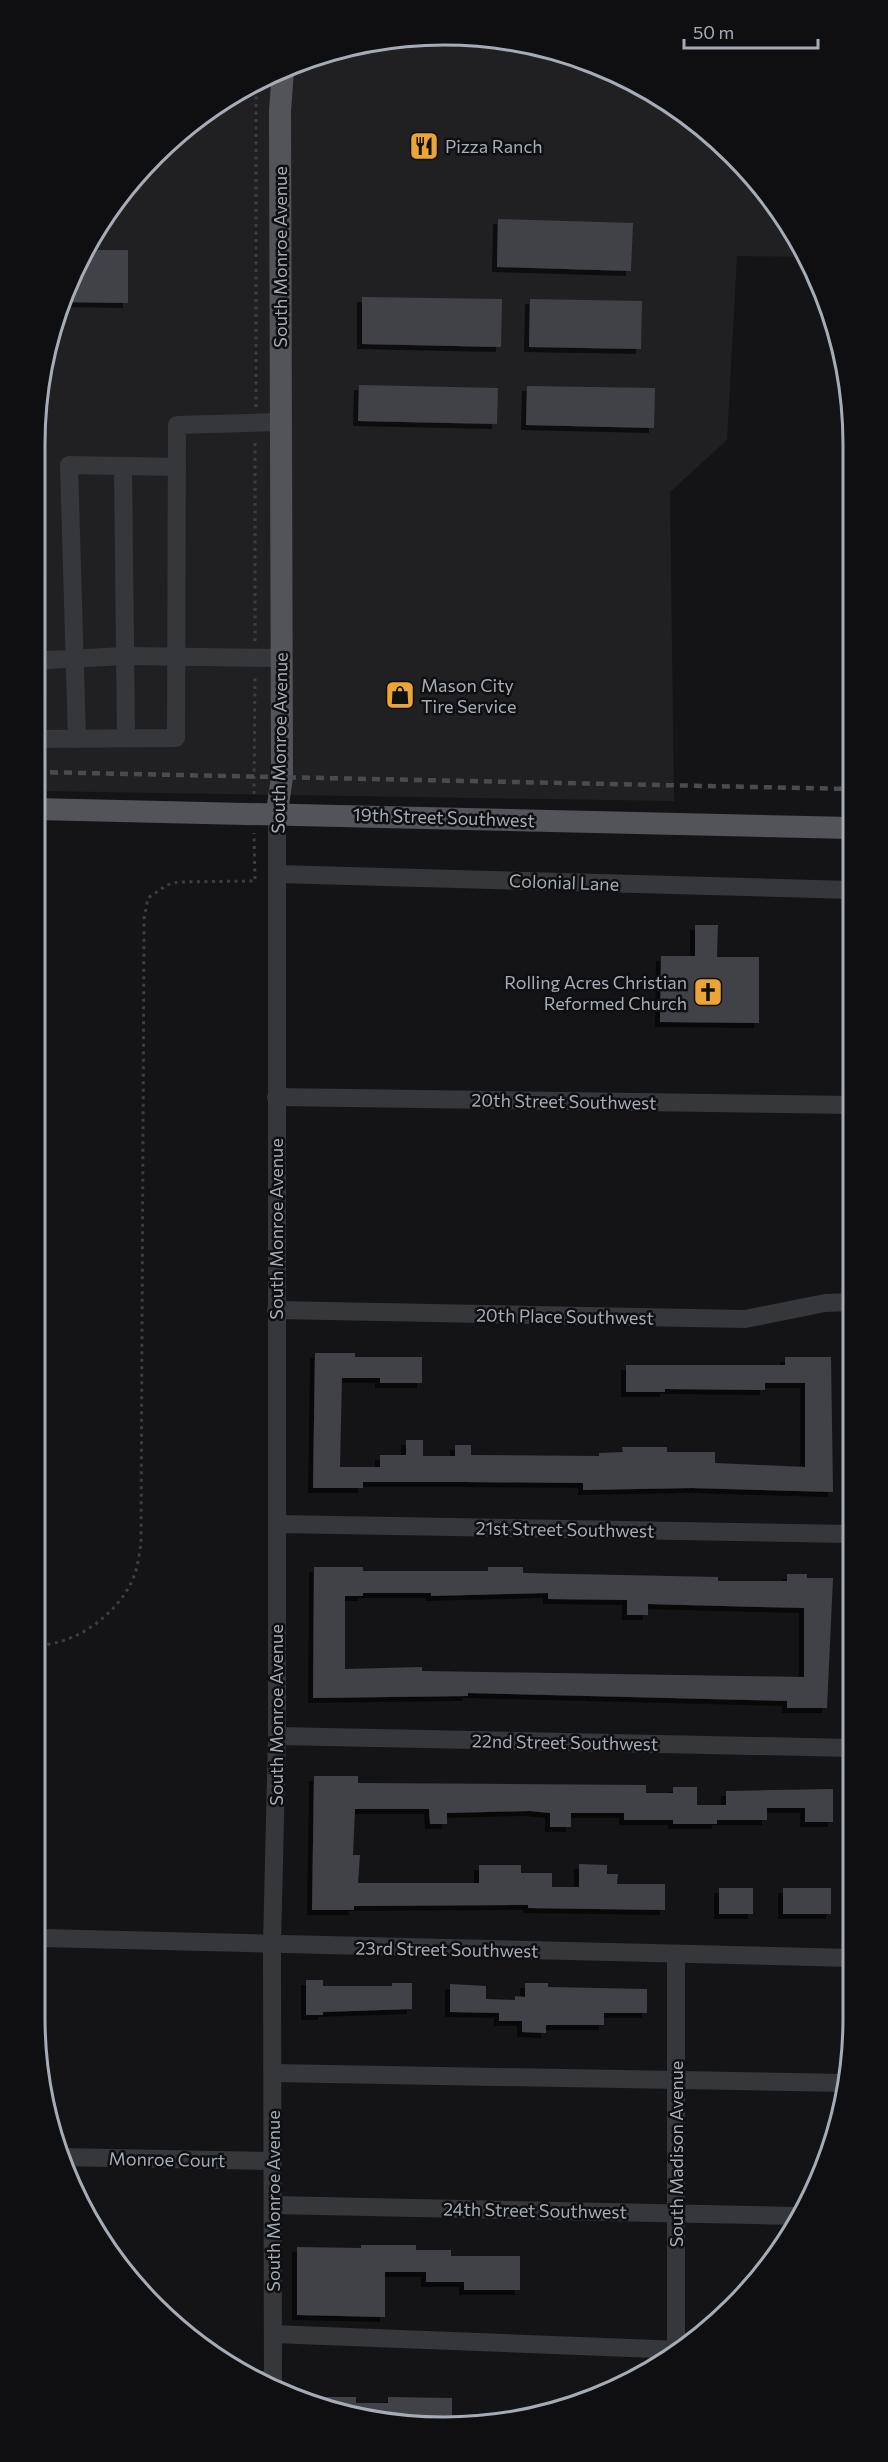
<svg xmlns="http://www.w3.org/2000/svg" width="888" height="2462" font-family="Commissioner,sans-serif">
<style>
.built{fill:#202023}
.building{fill:#404246;fill-rule:evenodd;filter:url(#shadow)}
.lines{fill:none;stroke-linecap:round;stroke-linejoin:round}
.path{stroke:#3b3e42;stroke-width:3;stroke-dasharray:3 4.5;stroke-linecap:butt}
.minor{stroke:#35373b;stroke-width:18}
.major{stroke:#52545a;stroke-width:22}
.rail{stroke:#484b50;stroke-width:4.5;stroke-dasharray:8 6;stroke-linecap:butt}
.labels{text-anchor:middle;dominant-baseline:central;stroke-width:5;stroke-linejoin:round;paint-order:stroke}
.poi-label{font-size:18px;fill:#a6acb6;stroke:#0f0f11;text-anchor:start}
.street-label{font-size:18px;fill:#a6acb6;stroke:#0f0f11}
.rim{fill:none;stroke:#a6acb6;stroke-width:3}
</style>
<defs>
<filter id="shadow"><feDropShadow dx="-5" dy="5" stdDeviation="0" flood-color="#0009"/></filter>
</defs>
<rect width="100%" height="100%" fill="#141416"/>
<polygon class="built" points="470,35 550,48 649,90 752,174 807,257 737,256 727,440 670,492 674,801 36,791 35,444 48,338 77,263 119,195 174,136 239,90 312,56 390,38"/>
<g class="building">
<polygon points="498,219 633,223 631,271 497,267"/>
<polygon points="85,250 128,250 128,303 62,302 77,263"/>
<polygon points="362,297 502,299 501,347 362,344"/>
<polygon points="530,299 642,301 641,349 529,347"/>
<polygon points="359,385 498,388 497,424 358,421"/>
<polygon points="527,386 655,388 654,428 526,425"/>
<polygon points="695,925 718,925 717,957 759,957 759,1023 660,1022 661,956 695,956"/>
<polygon points="315,1353 355,1353 355,1357 422,1357 422,1383 380,1383 380,1378 342,1378 340,1467 380,1467 380,1455 406,1455 406,1440 423,1440 423,1456 455,1456 455,1445 471,1445 471,1455 599,1456 599,1453 623,1452 622,1447 667,1447 667,1452 715,1452 715,1463 805,1467 805,1383 765,1383 765,1390 665,1389 665,1392 626,1392 626,1365 785,1365 785,1357 831,1357 833,1492 692,1488 583,1490 583,1483 464,1482 363,1482 363,1488 313,1488"/>
<path d="M314,1567H363V1571H488V1567H523V1573L718,1577V1581H787V1574H807V1578H833L827,1708H787V1701L468,1693V1696L313,1698ZM363,1593H431V1596L548,1593V1599L627,1600V1615H648V1604L804,1608V1677L422,1671V1667L345,1669V1596H363Z"/>
<polygon points="314,1776 358,1776 358,1783 646,1785 646,1793 673,1793 673,1787 697,1787 697,1805 726,1805 726,1791 833,1789 833,1822 805,1822 805,1808 767,1808 767,1820 717,1820 717,1824 673,1824 673,1820 624,1820 624,1813 571,1813 571,1827 550,1827 550,1813 530,1811 447,1813 447,1824 430,1824 429,1809 355,1809 353,1855 360,1855 358,1883 479,1883 479,1865 521,1865 521,1873 552,1873 552,1887 579,1887 579,1864 607,1865 607,1874 618,1874 617,1884 665,1884 665,1910 528,1908 528,1905 354,1906 354,1910 312,1910"/>
<rect x="719" y="1888" width="34" height="26"/>
<rect x="783" y="1888" width="48" height="26"/>
<polygon points="306,1980 323,1980 323,1986 392,1986 392,1983 412,1983 412,2009 323,2012 323,2015 306,2015"/>
<polygon points="525,1983 548,1983 548,1987 647,1989 647,2013 604,2013 604,2025 546,2025 546,2033 522,2032 522,2021 499,2021 499,2013 450,2012 450,1984 486,1986 486,1999 515,2000 515,1996 525,1997"/>
<polygon points="361,2245 416,2245 416,2250 451,2250 451,2256 520,2256 520,2290 464,2290 464,2282 426,2282 426,2272 385,2272 385,2317 297,2315 297,2247 361,2248"/>
<polygon points="314,2397 356,2397 356,2403 388,2403 388,2397 452,2398 452,2426 391,2424 314,2401"/>
</g>
<g class="lines">
<g class="path">
<polyline points="256,407 256,82"/>
<polyline points="255,641 255,440"/>
<polyline points="254,794 255,674"/>
<path d="M40,1645C78,1644 121,1611 134,1576C138,1567 139,1554 141,1544L144,919L148,898L167,885L178,882L255,881L254,833"/>
</g>
<g class="minor">
<polyline points="123,466 126,738"/>
<polyline points="36,665 47,660 124,656 282,658"/>
<polyline points="36,739 176,738 177,425 281,422"/>
<polyline points="77,739 69,465 177,467"/>
<polyline points="277,874 851,890"/>
<polyline points="276,1097 852,1105"/>
<polyline points="276,1310 745,1319 825,1303 852,1302"/>
<polyline points="277,1524 852,1534"/>
<polyline points="277,1736 853,1748"/>
<polyline points="42,1938 853,1958"/>
<polyline points="676,1954 676,2355"/>
<polyline points="273,2073 845,2083"/>
<polyline points="60,2157 273,2161"/>
<polyline points="273,2205 798,2216"/>
<polyline points="273,2334 682,2350"/>
<polyline points="254,2380 273,2380"/>
<polyline points="273,2388 272,1945 277,1736 277,812"/>
</g>
<g class="major">
<polyline points="36,809 851,828"/>
<polyline points="277,812 282,777 280,111 283,70"/>
</g>
<polyline class="rail" points="36,772 851,789"/>
</g>
<defs>
<g id="restaurant-square" transform="scale(1.5)"><rect x="-9" y="-9" width="18" height="18" rx="4" fill="#eba537" stroke="#0f0f11"/><path d="M-5-6h1v4h1v-4h1v4h1v-4h1v5L-1.5 .5V6h-2V.5L-5-1ZM5-6V6H3V1.5H1.5Q1.5-4 5-6Z" fill="#111"/></g>
<g id="shop-square" transform="scale(1.5)"><rect x="-9" y="-9" width="18" height="18" rx="4" fill="#eba537" stroke="#0f0f11"/><path d="M-5-2.5h2.3a2.7 3.5 0 0 1 5.4 0H5L5.5 6h-11ZM-1.5-2.5h3a1.5 2.3 0 0 0-3 0Z" fill="#111"/></g>
<g id="church-square" transform="scale(1.5)"><rect x="-9" y="-9" width="18" height="18" rx="4" fill="#eba537" stroke="#0f0f11"/><path d="M-1.2-6h2.4v3.5h3.3v2.4h-3.3V6h-2.4V-.1h-3.3v-2.4h3.3Z" fill="#111"/></g>
</defs>
<g fill-rule="evenodd">
<use href="#restaurant-square" x="424" y="146"/>
<use href="#shop-square" x="400" y="695"/>
<use href="#church-square" x="708" y="992"/>
</g>
<g class="labels">
<g class="poi-label">
<text x="445" y="146">Pizza Ranch</text>
<text x="421" y="685">Mason City<tspan x="421" dy="21">Tire Service</tspan></text>
<text x="687" y="982" text-anchor="end">Rolling Acres Christian<tspan x="687" dy="21">Reformed Church</tspan></text>
</g>
<g class="street-label">
<text transform="translate(280 257) rotate(-90)">South Monroe Avenue</text>
<text transform="translate(279 743) rotate(-89)">South Monroe Avenue</text>
<text transform="translate(444 817) rotate(2)">19th Street Southwest</text>
<text transform="translate(564 882) rotate(2)">Colonial Lane</text>
<text transform="translate(564 1101) rotate(1)">20th Street Southwest</text>
<text transform="translate(276 1229) rotate(-90)">South Monroe Avenue</text>
<text transform="translate(565 1316) rotate(1)">20th Place Southwest</text>
<text transform="translate(565 1529) rotate(1)">21st Street Southwest</text>
<text transform="translate(276 1715) rotate(-90)">South Monroe Avenue</text>
<text transform="translate(565 1742) rotate(1)">22nd Street Southwest</text>
<text transform="translate(447 1949) rotate(1)">23rd Street Southwest</text>
<text transform="translate(676 2154) rotate(-90)">South Madison Avenue</text>
<text transform="translate(167 2159) rotate(1)">Monroe Court</text>
<text transform="translate(273 2201) rotate(-90)">South Monroe Avenue</text>
<text transform="translate(535 2210) rotate(1)">24th Street Southwest</text>
</g>
</g>
<path d="M0 0H888V2462H0ZM444 45H444A399 399 0 0 1 843 444V2018A399 399 0 0 1 444 2417H444A399 399 0 0 1 45 2018V444A399 399 0 0 1 444 45Z" fill="#0f0f11" fill-rule="evenodd"/>
<path class="rim" d="M444 45H444A399 399 0 0 1 843 444V2018A399 399 0 0 1 444 2417H444A399 399 0 0 1 45 2018V444A399 399 0 0 1 444 45Z"/>
<path d="M684 39v9h134v-9" fill="none" stroke="#a6acb6" stroke-width="3"/>
<text x="693" y="39" font-size="18" fill="#a6acb6" stroke="#0f0f11" stroke-width="4.5" paint-order="stroke">50 m</text>
</svg>
